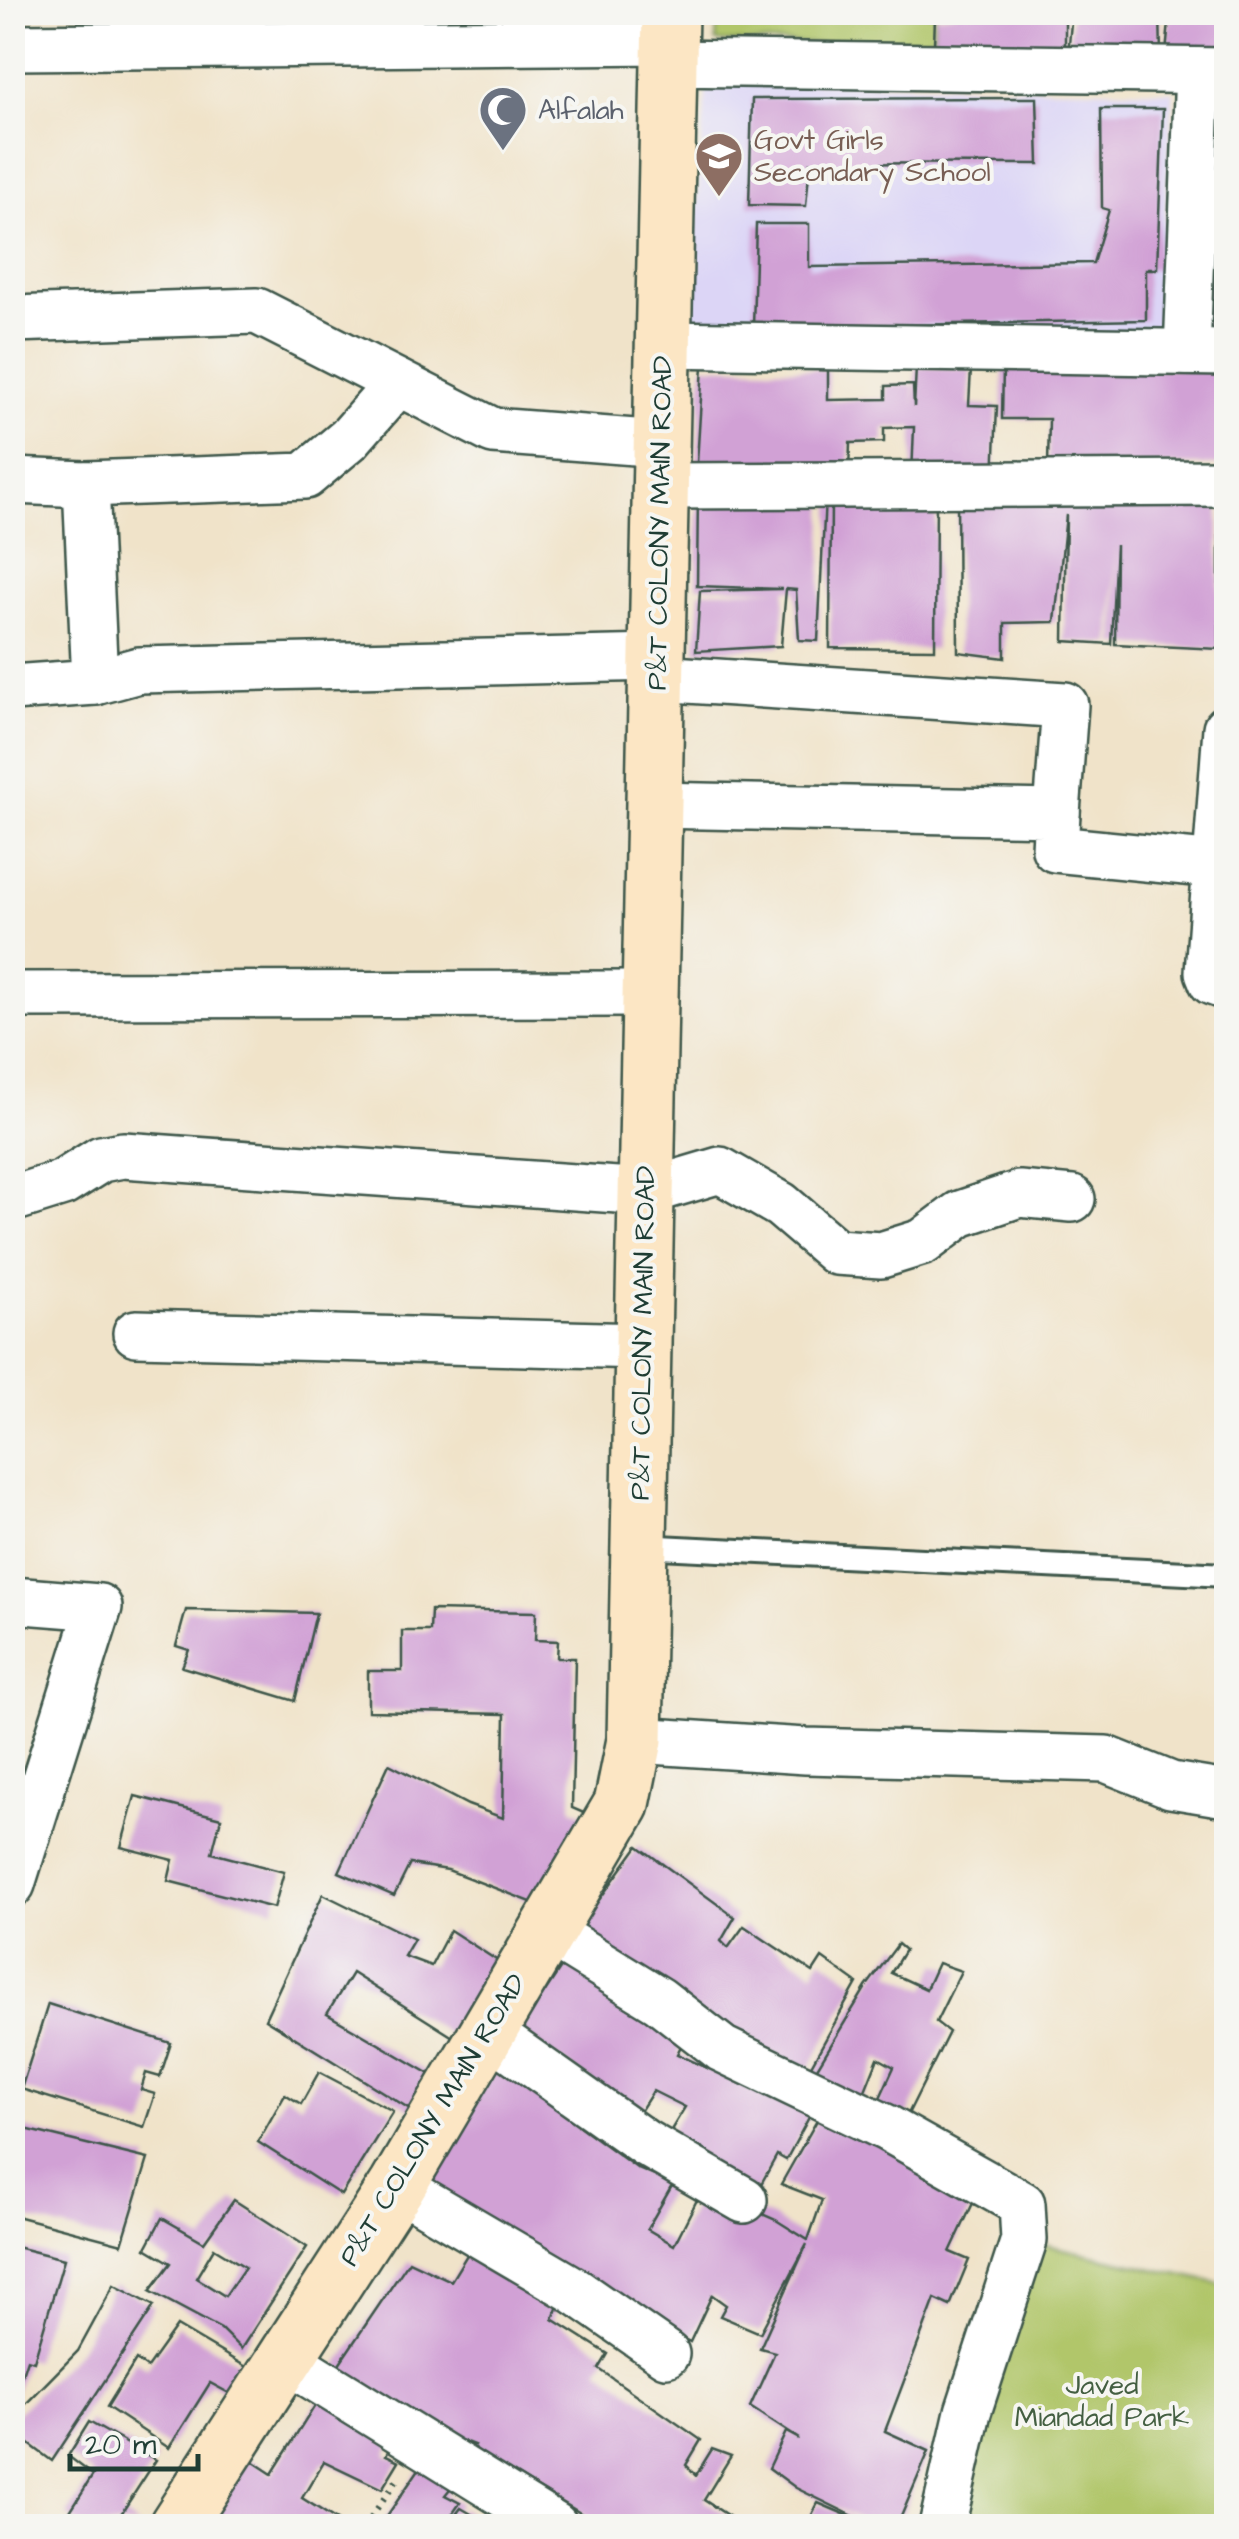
<svg xmlns="http://www.w3.org/2000/svg" width="1239" height="2539" font-family="'Architects Daughter',sans-serif">
<style>
.built{fill:#dcd5f6}
.green{fill:#b1c66a;stroke:#68824f;stroke-width:2.5}
.building{fill:#d1a1d5;fill-rule:evenodd}
.lines{fill:none;stroke-linecap:round;stroke-linejoin:round}
.lane-casing{stroke:#3e564a;stroke-width:28}
.street-casing{stroke:#3e564a;stroke-width:50}
.secondary-casing{stroke:#3e564a;stroke-width:60}
.path{stroke:#3e564a;stroke-width:6;stroke-dasharray:2.5 8;stroke-linecap:butt}
.lane{stroke:#fff;stroke-width:22}
.street{stroke:#fff;stroke-width:45}
.secondary{stroke:#fce6c4;stroke-width:55}
.labels{text-anchor:middle;dominant-baseline:central;stroke-width:8;stroke-linejoin:round;paint-order:stroke}
.worship-label{font-size:28px;fill:#5b616d;stroke:#f6f6f2;text-anchor:start}
.education-label{font-size:28px;fill:#785e54;stroke:#f6f6f2;text-anchor:start}
.street-label{font-size:28px;fill:#1f3d34;stroke:#f6f6f2}
.park-label{font-size:28px;fill:#445f42;stroke:#f6f6f2}
</style>
<rect width="100%" height="100%" fill="#f6f6f2"/>
<filter id="ink" filterUnits="userSpaceOnUse"><feTurbulence type="fractalNoise" baseFrequency=".01" numOctaves="2"/><feDisplacementMap in="SourceGraphic" scale="20" xChannelSelector="R" yChannelSelector="G"/><feConvolveMatrix kernelMatrix="1 2 1 2 8 2 1 2 1" color-interpolation-filters="sRGB"/></filter>
<filter id="wash" filterUnits="userSpaceOnUse"><feTurbulence type="fractalNoise" baseFrequency=".0048" numOctaves="4" result="noise"/><feDisplacementMap in="SourceGraphic" scale="40" xChannelSelector="R" yChannelSelector="G"/><feGaussianBlur stdDeviation="2.25" result="paint"/><feColorMatrix in="noise" values="0 0 0 0 0 0 0 0 0 0 0 0 0 0 0 0 0 1.4 0 .05"/><feComposite in="paint" operator="in"/></filter>
<g filter="url(#wash)">
<rect width="100%" height="100%" fill="#f0e3c9"/>
<polygon class="built" points="707,80 1173,91 1158,334 687,338"/>
<g class="green">
<polygon points="717,13 935,13 934,45 716,42"/>
<polygon points="1024,2240 1226,2285 1226,2526 942,2526"/>
</g>
<g id="blocks">
<g class="building">
<polygon points="959,12 1065,12 1065,56 934,45 935,16"/>
<polygon points="1072,12 1160,12 1161,56 1068,55"/>
<polygon points="1170,12 1226,12 1226,56 1166,53"/>
<polygon points="1037,98 1039,164 810,163 806,206 749,205 752,99"/>
<polygon points="1223,105 1226,105 1226,132 1222,132"/>
<polygon points="1101,109 1163,109 1157,269 1146,269 1146,320 753,328 756,224 809,224 809,267 1093,263 1109,210 1102,208"/>
<polygon points="1223,141 1226,141 1226,195 1221,195"/>
<polygon points="1205,212 1226,213 1226,340 1199,339"/>
<polygon points="703,366 828,370 828,400 886,399 886,386 913,385 914,407 916,367 971,369 969,405 997,406 994,479 912,476 914,427 884,428 884,442 850,443 849,472 697,463"/>
<polygon points="1003,367 1226,369 1226,465 1048,466 1049,419 1002,419"/>
<polygon points="698,491 825,497 818,641 799,640 796,590 786,589 781,646 696,651 700,591 782,589 697,586"/>
<polygon points="831,495 936,495 935,649 830,648"/>
<polygon points="957,498 1219,501 1219,649 1115,644 1116,545 1111,644 1064,641 1066,515 1055,622 1005,623 1005,658 958,652"/>
<polygon points="186,1610 316,1613 295,1701 182,1667 189,1650 176,1646"/>
<polygon points="431,1610 536,1612 535,1640 558,1641 557,1658 575,1658 572,1808 586,1814 571,1848 566,1845 536,1904 448,1870 410,1864 394,1896 339,1872 389,1764 468,1805 503,1818 505,1714 368,1711 368,1671 402,1671 402,1631 430,1631"/>
<polygon points="135,1796 221,1818 212,1853 284,1872 274,1908 168,1881 173,1860 121,1847"/>
<polygon points="638,1846 735,1917 721,1941 728,1948 744,1926 813,1972 822,1958 857,1983 804,2078 573,1936"/>
<polygon points="323,1894 414,1939 404,1956 431,1966 450,1930 507,1967 461,2042 352,1973 327,2014 437,2078 418,2114 265,2019"/>
<polygon points="898,1944 905,1950 891,1973 926,1989 938,1963 961,1971 936,2022 949,2032 903,2124 873,2113 894,2067 878,2058 860,2103 811,2078 866,1987"/>
<polygon points="570,1954 690,2028 677,2054 709,2069 718,2055 815,2106 786,2160 777,2155 755,2195 665,2140 685,2107 653,2091 639,2113 518,2032"/>
<polygon points="48,2004 171,2043 160,2077 146,2073 141,2090 155,2094 144,2127 21,2089"/>
<polygon points="497,2050 590,2109 579,2126 638,2169 673,2184 647,2229 674,2245 703,2188 776,2220 808,2240 822,2200 781,2184 824,2108 981,2186 950,2252 969,2260 950,2306 935,2299 885,2431 929,2451 897,2526 874,2526 796,2488 769,2468 786,2432 799,2439 750,2407 775,2352 760,2348 807,2244 760,2333 720,2316 726,2305 712,2295 690,2342 637,2314 415,2180"/>
<polygon points="319,2072 393,2111 341,2195 258,2142 285,2094 301,2104"/>
<polygon points="21,2128 148,2159 122,2244 12,2215 12,2153"/>
<path d="M234,2200L307,2247L241,2349L221,2329L150,2291L171,2263L146,2248L162,2218L204,2242ZM214,2248L245,2267L225,2296L196,2278Z"/>
<polygon points="476,2240 562,2295 553,2319 608,2354 599,2369 701,2440 686,2465 696,2475 712,2449 731,2456 704,2500 744,2526 602,2526 472,2448 474,2445 427,2427 337,2367 409,2261 451,2281"/>
<polygon points="12,2246 64,2259 34,2361 27,2359 16,2392 12,2391"/>
<polygon points="114,2285 154,2306 52,2461 12,2431 12,2418 78,2351"/>
<polygon points="177,2326 258,2374 240,2399 210,2383 169,2448 107,2407 136,2360 147,2368"/>
<polygon points="321,2396 395,2438 386,2455 399,2461 382,2489 324,2461 302,2498 343,2524 342,2526 189,2526 237,2451 272,2474"/>
<polygon points="89,2422 156,2460 121,2514 138,2526 83,2526 67,2516 93,2475 68,2456"/>
<polygon points="426,2459 458,2479 445,2495 460,2503 444,2526 380,2526"/>
<polygon points="818,2503 872,2526 806,2526"/>
<polygon points="461,2508 492,2526 447,2526"/>
</g>
</g>
</g>
<g filter="url(#ink)">
<use href="#blocks" fill-opacity="0" stroke="#3e564a" stroke-width="2.5"/>
<g class="lines">
<g class="lane-casing">
<polyline id="lane" points="639,1546 1226,1575"/>
</g>
<g class="street-casing">
<g id="street">
<polyline points="12,47 670,41"/>
<polyline points="669,63 1226,71"/>
<polyline points="12,319 257,311 493,431 661,444"/>
<polyline points="663,344 1226,353"/>
<polyline points="1187,352 1198,71"/>
<polyline points="12,481 86,484 305,476 349,439 398,383"/>
<polyline points="86,484 95,682"/>
<polyline points="661,486 1226,483"/>
<polyline points="657,678 1065,705 1057,813"/>
<polyline points="12,688 95,682 139,670 657,658"/>
<polyline points="1226,728 1208,972 1212,982 1226,987"/>
<polyline points="654,805 1057,813 1055,849 1216,865"/>
<polyline points="12,995 650,994"/>
<polyline points="12,1199 63,1183 101,1159 123,1155 646,1192 720,1170 781,1205 836,1252 881,1255 923,1242 960,1214 1019,1194 1072,1199"/>
<polyline points="136,1333 643,1346"/>
<polyline points="12,1600 99,1607 12,1884"/>
<polyline points="635,1740 806,1751 1106,1759 1171,1785 1226,1794"/>
<polyline points="547,1931 659,2000 722,2049 887,2128 1022,2204 1024,2240 968,2412 942,2526"/>
<polyline points="488,2032 645,2143 744,2200"/>
<polyline points="397,2186 571,2288 666,2354"/>
<polyline points="285,2359 555,2526"/>
</g>
</g>
<g class="secondary-casing">
<polyline id="secondary" points="177,2526 397,2186 622,1804 635,1740 670,12"/>
</g>
<polyline class="path" points="365,2526 398,2478"/>
<use href="#lane" class="lane"/>
<use href="#street" class="street"/>
<use href="#secondary" class="secondary"/>
</g>
</g>
<defs>
<g id="mosque-pin" transform="scale(2.5)"><path d="M0 17L-7.5 6A9.5 9.5 0 1 1 7.5 6Z" fill="#6b7280" stroke="#f6f6f2"/><path d="M3.5-4.9A6 6 0 1 0 3.5 4.9A5 5 0 1 1 3.5-4.9Z" fill="#fff"/></g>
<g id="school-pin" transform="scale(2.5)"><path d="M0 17L-7.5 6A9.5 9.5 0 1 1 7.5 6Z" fill="#8d6e63" stroke="#f6f6f2"/><path d="M0-5L7-2L0 1L-7-2ZM-4 1L0 2.5L4 1V4Q0 6-4 4Z" fill="#fff"/></g>
</defs>
<g fill-rule="evenodd">
<use href="#mosque-pin" x="503" y="110"/>
<use href="#school-pin" x="719" y="156"/>
</g>
<g class="labels">
<g class="worship-label">
<text x="538" y="110">Alfalah</text>
</g>
<g class="education-label">
<text x="754" y="140">Govt Girls<tspan x="754" dy="32">Secondary School</tspan></text>
</g>
<g class="street-label">
<text transform="translate(660 523) rotate(-89)">P&amp;T COLONY MAIN ROAD</text>
<text transform="translate(643 1333) rotate(-89)">P&amp;T COLONY MAIN ROAD</text>
<text transform="translate(433 2120) rotate(-59)">P&amp;T COLONY MAIN ROAD</text>
</g>
<g class="park-label">
<text x="1102" y="2385">Javed<tspan x="1102" dy="32">Miandad Park</tspan></text>
</g>
</g>
<rect width="1239" height="2539" fill="none" stroke="#f6f6f2" stroke-width="50"/>
<path d="M70 2454v15h128v-15" fill="none" stroke="#1f3d34" stroke-width="5"/>
<text x="85" y="2454" font-size="30" fill="#1f3d34" stroke="#f6f6f2" stroke-width="8" paint-order="stroke">20 m</text>
</svg>
